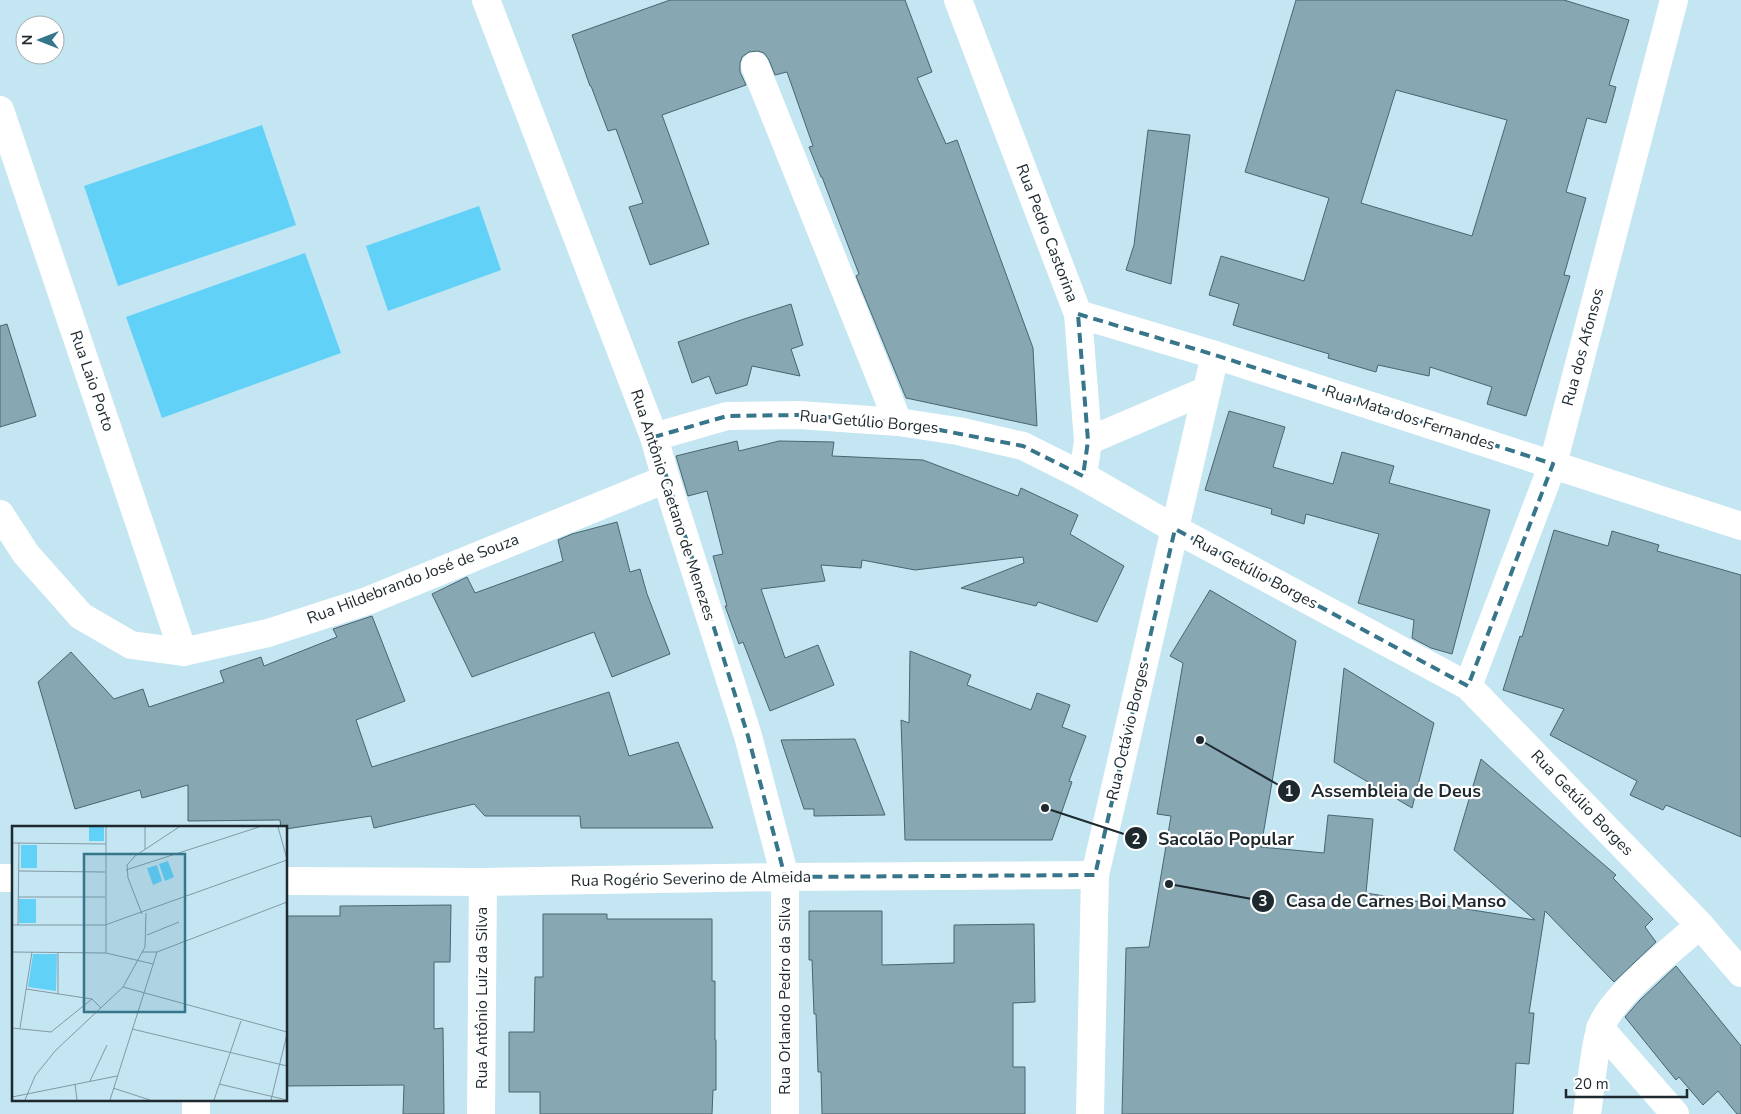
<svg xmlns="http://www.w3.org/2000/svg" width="1741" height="1114" font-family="'Nunito Sans',sans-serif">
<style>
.green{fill:#61d1f8}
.building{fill:#87a7b3;stroke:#486671;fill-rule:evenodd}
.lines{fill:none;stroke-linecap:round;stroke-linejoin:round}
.street{stroke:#fff;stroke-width:28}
.marked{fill:none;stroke:#37758a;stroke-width:4;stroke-dasharray:10 6;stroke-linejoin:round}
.labels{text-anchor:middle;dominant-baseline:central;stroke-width:4.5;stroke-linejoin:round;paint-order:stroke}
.street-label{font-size:16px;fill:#1d292e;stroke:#fff}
.inset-road{fill:none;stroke:#819aa4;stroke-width:1}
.view{fill:#37758a;fill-opacity:0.15;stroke:#37758a;stroke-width:2.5}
.inset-edge{fill:none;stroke:#1d292e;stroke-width:2.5}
.leader{fill:none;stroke:#1d292e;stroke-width:2}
.callout-dot{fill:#1d292e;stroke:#fff;stroke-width:2}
.mark-label{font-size:15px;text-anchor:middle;font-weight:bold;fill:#fff}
.callout-label{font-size:18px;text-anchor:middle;font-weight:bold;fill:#1d292e;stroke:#fff;stroke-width:4.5;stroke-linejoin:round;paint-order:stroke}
</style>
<rect width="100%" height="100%" fill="#c4e5f2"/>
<g class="green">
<polygon points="262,125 296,225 118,286 84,186"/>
<polygon points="479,206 501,270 388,311 366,246"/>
<polygon points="305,253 341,353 162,418 126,317"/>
</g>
<g class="building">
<polygon points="670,0 905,0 932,72 917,78 946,144 957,140 1033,348 1037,426 906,398 856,276 859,274 822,177 821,177 809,147 813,146 787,72 775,75 769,60 764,53 758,51 749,52 742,57 740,63 740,72 746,85 662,115 709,244 650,265 629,207 643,203 616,129 608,131 591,86 590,86 572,35"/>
<path d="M1296,0H1564L1629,20L1609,85L1616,87L1606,123L1587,118L1566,192L1586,198L1564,275L1570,276L1526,416L1487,404L1492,387L1430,367L1429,376L1378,365L1376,372L1328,358L1329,354L1233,325L1239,304L1209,295L1221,256L1304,281L1329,198L1245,172ZM1396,90L1507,120L1472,236L1361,203Z"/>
<polygon points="1148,130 1190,135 1171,284 1126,270 1134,245"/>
<polygon points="791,304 803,345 791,349 800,376 752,366 747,385 716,394 709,376 692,383 678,342 744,319"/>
<polygon points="7,324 36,416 0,427 0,326"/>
<polygon points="1229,411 1285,427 1273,467 1333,484 1342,452 1394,466 1389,483 1490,510 1452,654 1431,648 1412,638 1414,620 1358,603 1379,534 1306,514 1304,524 1271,514 1272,509 1205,490"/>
<polygon points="737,441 739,451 779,441 834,442 832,456 923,460 1018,496 1021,488 1078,515 1070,534 1124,566 1097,622 1038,602 1036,606 961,588 1024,563 1023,557 915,570 862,560 861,568 821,565 825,581 761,589 785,658 818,645 834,685 770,711 743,642 739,644 725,606 727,606 713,556 723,554 707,491 688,496 676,456"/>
<polygon points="617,522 630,572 640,569 647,594 670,654 612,677 594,632 472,677 432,594 467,577 475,593 563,561 558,540 572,534"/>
<polygon points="1554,530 1608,546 1612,531 1659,545 1657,551 1741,575 1741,837 1666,805 1663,810 1630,795 1637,781 1550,735 1564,709 1503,690 1520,636 1522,637"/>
<polygon points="1210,590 1296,641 1261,847 1324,853 1328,815 1373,819 1366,893 1535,920 1454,850 1481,759 1616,875 1613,878 1653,919 1645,927 1656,942 1614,982 1545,911 1529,1013 1534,1013 1529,1064 1516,1063 1513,1114 1122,1114 1126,948 1149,947 1171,816 1157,814 1183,663 1170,656"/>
<polygon points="372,616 405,701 356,720 372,767 609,692 629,756 678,742 713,828 581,828 580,816 485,816 474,804 374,828 371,816 286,829 281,828 280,820 188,821 188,785 142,798 140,790 75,809 38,682 71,652 114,699 143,689 149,707 224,682 220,671 261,657 264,666 337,637 333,629"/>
<polygon points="910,651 971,675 967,685 1031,710 1037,693 1070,705 1062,727 1086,736 1069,781 1072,782 1052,840 905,840 901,720 909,723"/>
<polygon points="1344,668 1434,723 1412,808 1334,762"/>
<polygon points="855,739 885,815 814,816 814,809 804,809 781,740"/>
<polygon points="451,905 450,962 434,962 434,1029 443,1028 444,1114 403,1114 404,1085 286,1086 286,916 340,916 340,906"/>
<polygon points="809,911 882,911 882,965 954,963 954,925 1034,924 1035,1002 1013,1003 1013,1067 1025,1067 1025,1114 822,1114 821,1072 818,1072 816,1014 814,1014 812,960 809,960"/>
<polygon points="543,914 607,914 607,919 712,919 712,981 715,981 715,1040 716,1040 716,1090 713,1090 712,1114 540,1114 540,1092 509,1092 509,1032 534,1032 535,977 543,977"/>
<polygon points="1676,966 1741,1046 1741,1114 1737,1114 1718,1091 1703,1105 1679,1077 1676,1080 1625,1017 1640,1000"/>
</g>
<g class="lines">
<g class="street">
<polyline points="486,0 654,437 666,479 748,736 785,877 785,1114"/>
<polyline points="958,0 1078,314 1088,441 1083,476"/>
<polyline points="755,66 898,422"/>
<polyline points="0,110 183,652"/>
<polyline points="1078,314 1215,355 1741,526"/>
<polyline points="654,437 727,416 799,415 898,422 958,431 1023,446 1083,476 1175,529 1468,686 1700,925 1741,973"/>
<polyline points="1088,441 1207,390"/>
<polyline points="0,514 26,554 81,616 131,645 183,652 268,633 367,601 666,479"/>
<polyline points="1468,686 1553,464 1674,0"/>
<polyline points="0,878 14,878"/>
<polyline points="286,881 483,882 785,877 1095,875"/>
<polyline points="1600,1028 1675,1114"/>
<polyline points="196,1114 196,1100"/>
<polyline points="481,1114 483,882"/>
<polyline points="1090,1114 1095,875 1215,355"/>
<path d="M1587,1114C1591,1087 1593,1056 1600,1030C1608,999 1675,947 1700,925"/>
</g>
</g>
<path class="marked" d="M1078,314L1215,355L1553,464L1468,686L1175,529L1095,875L785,877L748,736L654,437L727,416L799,415L898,422L1023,446L1083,476L1088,441Z"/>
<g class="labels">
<g class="street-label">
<text transform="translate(1047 233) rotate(69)">Rua Pedro Castorina</text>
<text transform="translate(1583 347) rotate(-75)">Rua dos Afonsos</text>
<text transform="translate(92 381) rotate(71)">Rua Laio Porto</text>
<text transform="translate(1410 418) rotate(18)">Rua Mata dos Fernandes</text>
<text transform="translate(869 422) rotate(5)">Rua Getúlio Borges</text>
<text transform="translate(673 505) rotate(72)">Rua Antônio Caetano de Menezes</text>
<text transform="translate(1255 572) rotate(28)">Rua Getúlio Borges</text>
<text transform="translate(413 579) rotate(-21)">Rua Hildebrando José de Souza</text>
<text transform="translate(1128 731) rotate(-77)">Rua Octávio Borges</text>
<text transform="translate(1582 803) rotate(46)">Rua Getúlio Borges</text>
<text transform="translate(691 879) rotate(-1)">Rua Rogério Severino de Almeida</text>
<text transform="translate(785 996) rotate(-90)">Rua Orlando Pedro da Silva</text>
<text transform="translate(482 998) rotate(-90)">Rua Antônio Luiz da Silva</text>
</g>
</g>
<g transform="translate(12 826)">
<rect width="275" height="275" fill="#c4e5f2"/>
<path d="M77,1H92V15H77ZM9,19H25V42H9ZM156,35L162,51L153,55L147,38ZM145,39L150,55L141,59L135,42ZM7,73H24V97H7ZM21,128H45L44,165L16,161Z" fill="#61d1f8"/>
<path class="inset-road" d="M266,1L275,33M0,17L94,18M133,23V1M114,44L247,1M7,45L93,46M6,71H93M130,88L116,52L115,39L123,30L167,1M0,99H93L275,34M6,99L7,17M135,109L167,96M0,126L94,127L141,138M130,126H145L275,76M94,127V1M111,161L275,206M14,163L80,173L89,182M46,168V126M0,202L39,206L80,173M8,202L20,126M120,203L275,240M78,255L95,219M63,258L65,274M207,258L275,274M101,262L138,274M0,271L105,250M13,274L23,250L43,225L111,161L133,121L134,87M98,274L145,126M202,274L229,195M259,274L275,208"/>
<path class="view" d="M72,28H173V186H72Z"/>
<rect width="275" height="275" class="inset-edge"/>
</g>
<path class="leader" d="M1200 740L1289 791M1045 808L1136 838M1169 884L1263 901"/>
<g class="callout-dot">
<circle cx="1200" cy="740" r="5"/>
<circle cx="1045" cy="808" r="5"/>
<circle cx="1169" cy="884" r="5"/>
<circle cx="1289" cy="791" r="12"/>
<circle cx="1136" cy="838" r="12"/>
<circle cx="1263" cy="901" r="12"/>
</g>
<g class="mark-label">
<text x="1289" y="796">1</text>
<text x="1136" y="844">2</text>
<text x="1263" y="906">3</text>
</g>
<g class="callout-label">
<text x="1396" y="797">Assembleia de Deus</text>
<text x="1226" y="845">Sacolão Popular</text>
<text x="1396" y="907">Casa de Carnes Boi Manso</text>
</g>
<g transform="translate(40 40) rotate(270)"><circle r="24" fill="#ffffff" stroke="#a5a9ab"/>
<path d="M0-4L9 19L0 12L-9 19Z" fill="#37758a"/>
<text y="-8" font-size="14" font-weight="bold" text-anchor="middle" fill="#1d292e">N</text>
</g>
<path d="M1566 1089v8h121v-8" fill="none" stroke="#1d292e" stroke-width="2.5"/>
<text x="1574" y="1089" font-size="15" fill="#1d292e" stroke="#ffffff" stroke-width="4" paint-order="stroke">20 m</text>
</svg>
